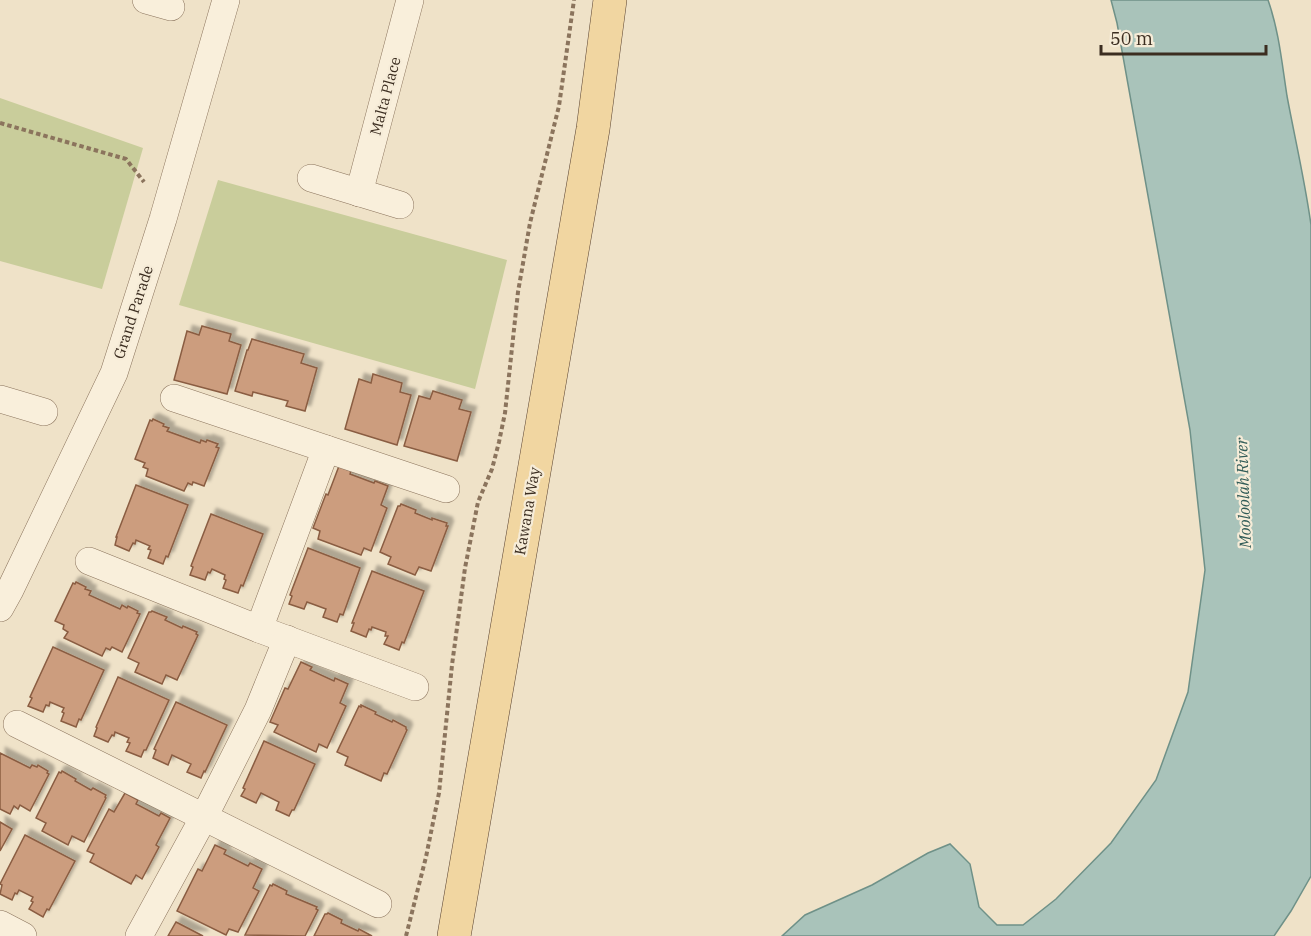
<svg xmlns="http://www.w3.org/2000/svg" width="1311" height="936" font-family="'IBM Plex Serif',serif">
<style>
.green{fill:#c9cd9b}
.water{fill:#a9c3ba;stroke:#6f9188;stroke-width:1.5}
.building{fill:#cc9d7e;stroke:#8a5d42;stroke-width:1.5;filter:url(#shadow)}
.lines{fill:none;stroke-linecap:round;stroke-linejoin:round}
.minor-casing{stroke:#8b745d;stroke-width:28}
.major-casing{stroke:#594231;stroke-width:34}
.path{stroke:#8b745d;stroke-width:4;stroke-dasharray:4.5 3;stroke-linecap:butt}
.minor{stroke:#f9efdb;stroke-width:27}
.major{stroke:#f1d6a1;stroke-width:33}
.labels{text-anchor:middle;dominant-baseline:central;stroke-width:4.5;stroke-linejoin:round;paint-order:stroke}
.street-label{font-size:15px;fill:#3b2d20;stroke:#f6ecd8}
.water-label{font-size:16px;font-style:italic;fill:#305b57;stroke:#f6ecd8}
</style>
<defs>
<filter id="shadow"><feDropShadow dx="5.5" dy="-5.5" stdDeviation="1.5" flood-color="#0004"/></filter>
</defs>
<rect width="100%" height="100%" fill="#efe2c8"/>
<g class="green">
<polygon points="0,98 143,148 102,289 0,261"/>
<polygon points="218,180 507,260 475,389 179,305"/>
</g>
<path class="water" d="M1111,0H1268C1279,31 1282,64 1287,96C1295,139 1305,181 1311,225V876L1291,911L1274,936H782L805,915L872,885L928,853L950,844L970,864L979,907L997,925H1023L1056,899L1111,843L1156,780L1188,692L1205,570L1190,430L1117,23Z"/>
<g class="building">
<polygon points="202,326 231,334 229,341 241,345 227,394 174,380 187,331 199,335"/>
<polygon points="252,339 304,354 301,363 317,368 305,411 286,406 288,401 253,392 252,396 235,391 247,350 248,350"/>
<polygon points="373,374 402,383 400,392 411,395 397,445 345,429 359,379 371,383"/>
<polygon points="433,391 462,400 459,409 471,412 457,461 404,446 419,396 430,399"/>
<polygon points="153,419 164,424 163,426 169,428 167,431 200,443 201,440 206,442 207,440 218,444 216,447 219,448 204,486 193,482 192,485 188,483 184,491 146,476 148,469 143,467 145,463 135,459 150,420 152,421"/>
<polygon points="339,466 351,471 350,474 374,483 375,481 388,486 381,505 387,508 371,551 364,548 361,555 318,539 320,531 313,528 326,494 328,495"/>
<polygon points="136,485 188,505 168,557 166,556 163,564 148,558 151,550 148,549 150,546 136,540 135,544 133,543 129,551 115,545 117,537 116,537"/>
<polygon points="401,504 416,510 415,513 432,520 432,518 447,523 446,526 448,526 431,571 419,567 415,575 388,564 391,557 380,552 398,506 400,506"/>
<polygon points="211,514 263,534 243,586 241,585 238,593 223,588 226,580 224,579 225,575 212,569 210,573 208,572 205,580 190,575 193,567 191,566"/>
<polygon points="308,548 360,568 343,615 340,614 337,622 323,617 326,609 307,602 304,609 289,604 292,596 290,595"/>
<polygon points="372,571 424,591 404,643 402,642 399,650 384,644 388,636 385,636 386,632 372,627 371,630 369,629 366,637 351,631 354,623 352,623"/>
<polygon points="76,582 86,587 85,589 91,591 89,595 120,609 122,605 127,608 128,606 138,611 137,613 140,614 122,652 112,647 110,650 106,648 102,656 64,638 68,632 63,629 64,625 55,621 73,583 75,584"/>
<polygon points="152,611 167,617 165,620 182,628 183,626 197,632 196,634 198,635 177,680 166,675 162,684 135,672 139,663 128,658 149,612 151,612"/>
<polygon points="53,647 104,670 81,720 79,719 76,727 61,721 64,713 62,712 64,708 50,702 49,706 46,705 43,712 28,706 32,698 30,697"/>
<polygon points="301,662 312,667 310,670 334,681 335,678 348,684 340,703 346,706 327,748 319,744 316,752 274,732 278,725 270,722 285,688 288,689"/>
<polygon points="118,677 169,700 146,750 144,750 141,757 126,751 130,743 127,742 129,738 115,732 114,736 112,735 108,742 94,736 97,728 96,727"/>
<polygon points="176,702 227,725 205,772 204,771 201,778 187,772 191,764 172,755 168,765 153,758 156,750 154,749"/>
<polygon points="361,705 376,712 375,714 392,722 393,720 406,727 406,729 407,730 387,774 384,773 381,781 345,765 348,757 337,752 359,706 361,707"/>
<polygon points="264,741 315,764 294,810 292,810 289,816 276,810 279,802 261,793 256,803 241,796 245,789 243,788"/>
<polygon points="0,753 30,768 32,765 37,767 38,765 48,771 47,773 49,774 30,811 20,805 18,809 14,806 10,814 0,809"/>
<polygon points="62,771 76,779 75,781 91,790 93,788 106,795 105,797 106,798 84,842 72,836 68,845 42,831 46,823 36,818 59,772 61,773"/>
<polygon points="125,793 138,800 136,804 159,816 161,813 170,818 156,845 159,847 142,879 136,875 131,884 90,862 94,854 87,851 109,809 114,812"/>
<polygon points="0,822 12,829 0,851"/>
<polygon points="25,835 75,861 49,910 47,909 43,917 29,909 33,902 31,901 33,897 19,890 17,894 15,893 12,900 0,894 2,885 0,884"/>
<polygon points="215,845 226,850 224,854 248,866 250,863 262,869 253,888 259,891 238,932 229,929 226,935 177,911 198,869 202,871"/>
<polygon points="273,884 287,891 286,894 317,907 316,909 318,910 305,936 245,935 270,885 272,886"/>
<polygon points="328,913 342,920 341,923 358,931 359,929 372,936 314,936 325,914 327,914"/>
<polygon points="176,922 203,936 168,936"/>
</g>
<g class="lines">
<g class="minor-casing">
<g id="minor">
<polyline points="146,0 171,7"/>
<polyline points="311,178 400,205"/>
<polyline points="359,193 410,0"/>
<polyline points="174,398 446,489"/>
<polyline points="0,399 44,412"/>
<polyline points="89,561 259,629 415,687"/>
<polyline points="0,608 10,590 114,373 163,219 226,0"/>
<polyline points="259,629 326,449"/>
<polyline points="17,724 378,904"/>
<polyline points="0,924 23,936"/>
<polyline points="139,936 204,817 258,710 287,639"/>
</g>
</g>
<g class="major-casing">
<polyline id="major" points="454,936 593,129 610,0"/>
</g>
<g class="path">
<polyline points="0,123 126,159 144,182"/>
<polyline points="406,936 426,857 439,793 452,665 465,568 478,502 492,469 499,442 505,413 518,292 530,223 559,106 574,0"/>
</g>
<use href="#minor" class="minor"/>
<use href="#major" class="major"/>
</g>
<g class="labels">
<g class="street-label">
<text transform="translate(385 96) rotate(-75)">Malta Place</text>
<text transform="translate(133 312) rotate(-72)">Grand Parade</text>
<text transform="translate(527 511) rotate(-80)">Kawana Way</text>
</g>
<g class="water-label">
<text transform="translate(1243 493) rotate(-92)">Mooloolah River</text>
</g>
</g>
<path d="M1101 45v9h165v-9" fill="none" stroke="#3b2d20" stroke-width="3"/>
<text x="1110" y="45" font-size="18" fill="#3b2d20" stroke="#f6ecd8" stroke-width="4.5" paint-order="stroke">50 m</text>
</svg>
